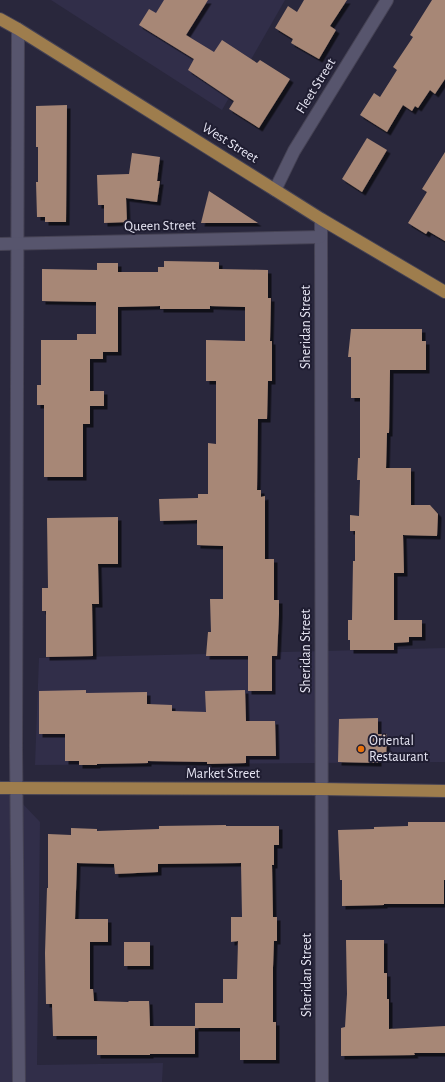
<svg xmlns="http://www.w3.org/2000/svg" width="445" height="1082" font-family="'Alegreya Sans',sans-serif">
<style>
.built{fill:#312e49}
.building{fill:#a78776;filter:url(#shadow)}
.lines{fill:none;stroke-linecap:round;stroke-linejoin:round}
.minor-casing{stroke:#454254;stroke-width:14}
.major-casing{stroke:#454254;stroke-width:14}
.minor{stroke:#57556d;stroke-width:12}
.major{stroke:#9e7d4d;stroke-width:12}
.food-dot{fill:#e8710a;stroke:#1f1d31;stroke-width:1.5}
.labels{text-anchor:middle;dominant-baseline:central;stroke-width:4;stroke-linejoin:round;paint-order:stroke}
.street-label{font-size:14px;fill:#e6e5f3;stroke:#1f1d31}
.poi-label{font-size:14px;fill:#e6e5f3;stroke:#1f1d31;text-anchor:start}
</style>
<defs>
<filter id="shadow"><feDropShadow dx="3.5" dy="3.5" stdDeviation="0" flood-color="#0009"/></filter>
</defs>
<rect width="100%" height="100%" fill="#29273c"/>
<g class="built">
<polygon points="51,0 285,0 222,110"/>
<polygon points="445,648 445,762 35,765 39,658"/>
<polygon points="0,780 40,822 37,1065 163,1063 162,1082 0,1082"/>
</g>
<g class="building">
<polygon points="164,0 208,0 186,35 214,52 222,40 257,63 260,60 290,79 259,128 229,109 234,101 188,70 194,59 139,25 149,9 156,13"/>
<polygon points="304,0 347,0 330,26 336,30 319,59 291,43 293,39 275,28 288,6 297,12"/>
<polygon points="432,0 445,0 445,79 435,94 430,90 418,108 415,106 412,111 403,105 387,132 360,115 374,93 380,97 397,70 393,67 413,37 410,35"/>
<polygon points="67,105 66,222 45,222 45,217 37,217 36,182 38,182 38,147 36,147 36,106"/>
<polygon points="367,138 387,150 362,192 342,179"/>
<polygon points="445,152 445,241 428,231 426,234 408,223 427,192 422,189"/>
<polygon points="132,153 160,157 157,181 160,181 157,202 126,198 127,222 104,223 104,205 98,205 97,175 129,174"/>
<polygon points="209,191 258,223 201,223"/>
<polygon points="164,261 219,262 219,269 268,270 268,298 271,298 270,341 272,341 272,381 268,381 267,419 258,419 257,490 261,490 261,497 265,496 265,559 274,559 274,600 279,600 279,614 277,656 272,656 272,691 248,691 248,656 206,656 208,632 211,632 210,599 223,599 223,546 197,545 197,520 160,521 159,499 198,498 198,494 208,494 208,443 216,444 216,381 206,381 206,340 245,341 245,307 210,306 210,309 160,309 160,306 118,307 118,352 103,352 103,359 90,359 90,391 104,391 104,406 90,406 90,424 83,424 83,477 44,477 44,405 37,405 37,385 41,385 41,340 77,340 77,334 96,334 96,302 42,301 42,269 97,270 97,263 118,263 118,272 158,272 158,267 164,267"/>
<polygon points="351,329 422,329 422,341 426,341 426,370 390,370 389,433 387,433 386,468 411,468 411,505 430,505 438,514 437,536 403,535 404,573 394,573 394,620 422,620 422,637 409,637 409,642 394,643 394,650 350,650 350,640 348,640 348,620 352,620 353,561 355,561 355,531 350,531 350,515 359,516 360,480 357,480 358,458 360,458 360,398 351,398 351,357 348,357"/>
<polygon points="118,517 118,564 98,564 99,604 92,604 93,656 46,657 46,611 42,611 42,588 48,588 47,518"/>
<polygon points="86,690 86,693 147,692 147,704 172,705 172,711 206,712 205,691 245,690 246,721 275,721 276,756 246,756 246,763 207,764 207,762 148,761 148,763 97,764 97,765 79,765 79,761 65,761 65,734 39,734 39,691"/>
<polygon points="378,718 378,734 387,734 386,759 378,759 378,763 338,762 339,719"/>
<polygon points="408,822 445,822 445,880 444,880 444,904 384,904 384,905 342,906 342,880 340,880 338,830 374,829 374,827 408,826"/>
<polygon points="226,825 226,826 279,826 279,845 274,845 274,865 272,865 273,917 277,917 277,941 274,941 273,967 273,1022 276,1022 276,1060 240,1060 240,1028 195,1028 195,1003 223,1003 223,979 237,979 238,941 231,942 231,917 242,917 241,863 158,864 158,872 115,874 114,864 77,863 75,919 108,919 108,942 90,942 90,989 93,989 94,1001 128,1002 129,1001 149,1001 150,1026 195,1026 195,1054 150,1054 150,1055 97,1055 97,1036 53,1036 52,1004 46,1004 45,953 47,888 48,888 48,834 71,835 71,828 97,829 97,831 159,829 159,826"/>
<polygon points="346,940 384,940 384,973 387,973 387,999 389,999 389,1029 445,1026 445,1053 414,1053 415,1055 341,1056 341,1028 345,1027 347,994"/>
<rect x="124" y="942" width="26" height="24"/>
</g>
<g class="lines">
<g class="minor-casing">
<g id="minor">
<polyline points="18,29 16,748 19,1082"/>
<polyline points="275,190 294,151 387,0"/>
<polyline points="321,219 322,1082"/>
<polyline points="0,244 320,237"/>
</g>
</g>
<g class="major-casing">
<g id="major">
<polyline points="0,19 18,29 275,190 321,219 445,292"/>
<polyline points="0,788 321,789 445,791"/>
</g>
</g>
<use href="#minor" class="minor"/>
<use href="#major" class="major"/>
</g>
<circle class="food-dot" cx="361" cy="749" r="4"/>
<g class="labels">
<g class="street-label">
<text transform="translate(316 86) rotate(-58)">Fleet Street</text>
<text transform="translate(230 143) rotate(32)">West Street</text>
<text transform="translate(160 226) rotate(-1)">Queen Street</text>
<text transform="translate(306 327) rotate(-90)">Sheridan Street</text>
<text transform="translate(306 651) rotate(-90)">Sheridan Street</text>
<text x="223" y="774">Market Street</text>
<text transform="translate(307 975) rotate(-90)">Sheridan Street</text>
</g>
<g class="poi-label">
<text x="369" y="741">Oriental<tspan x="369" dy="16">Restaurant</tspan></text>
</g>
</g>
</svg>
